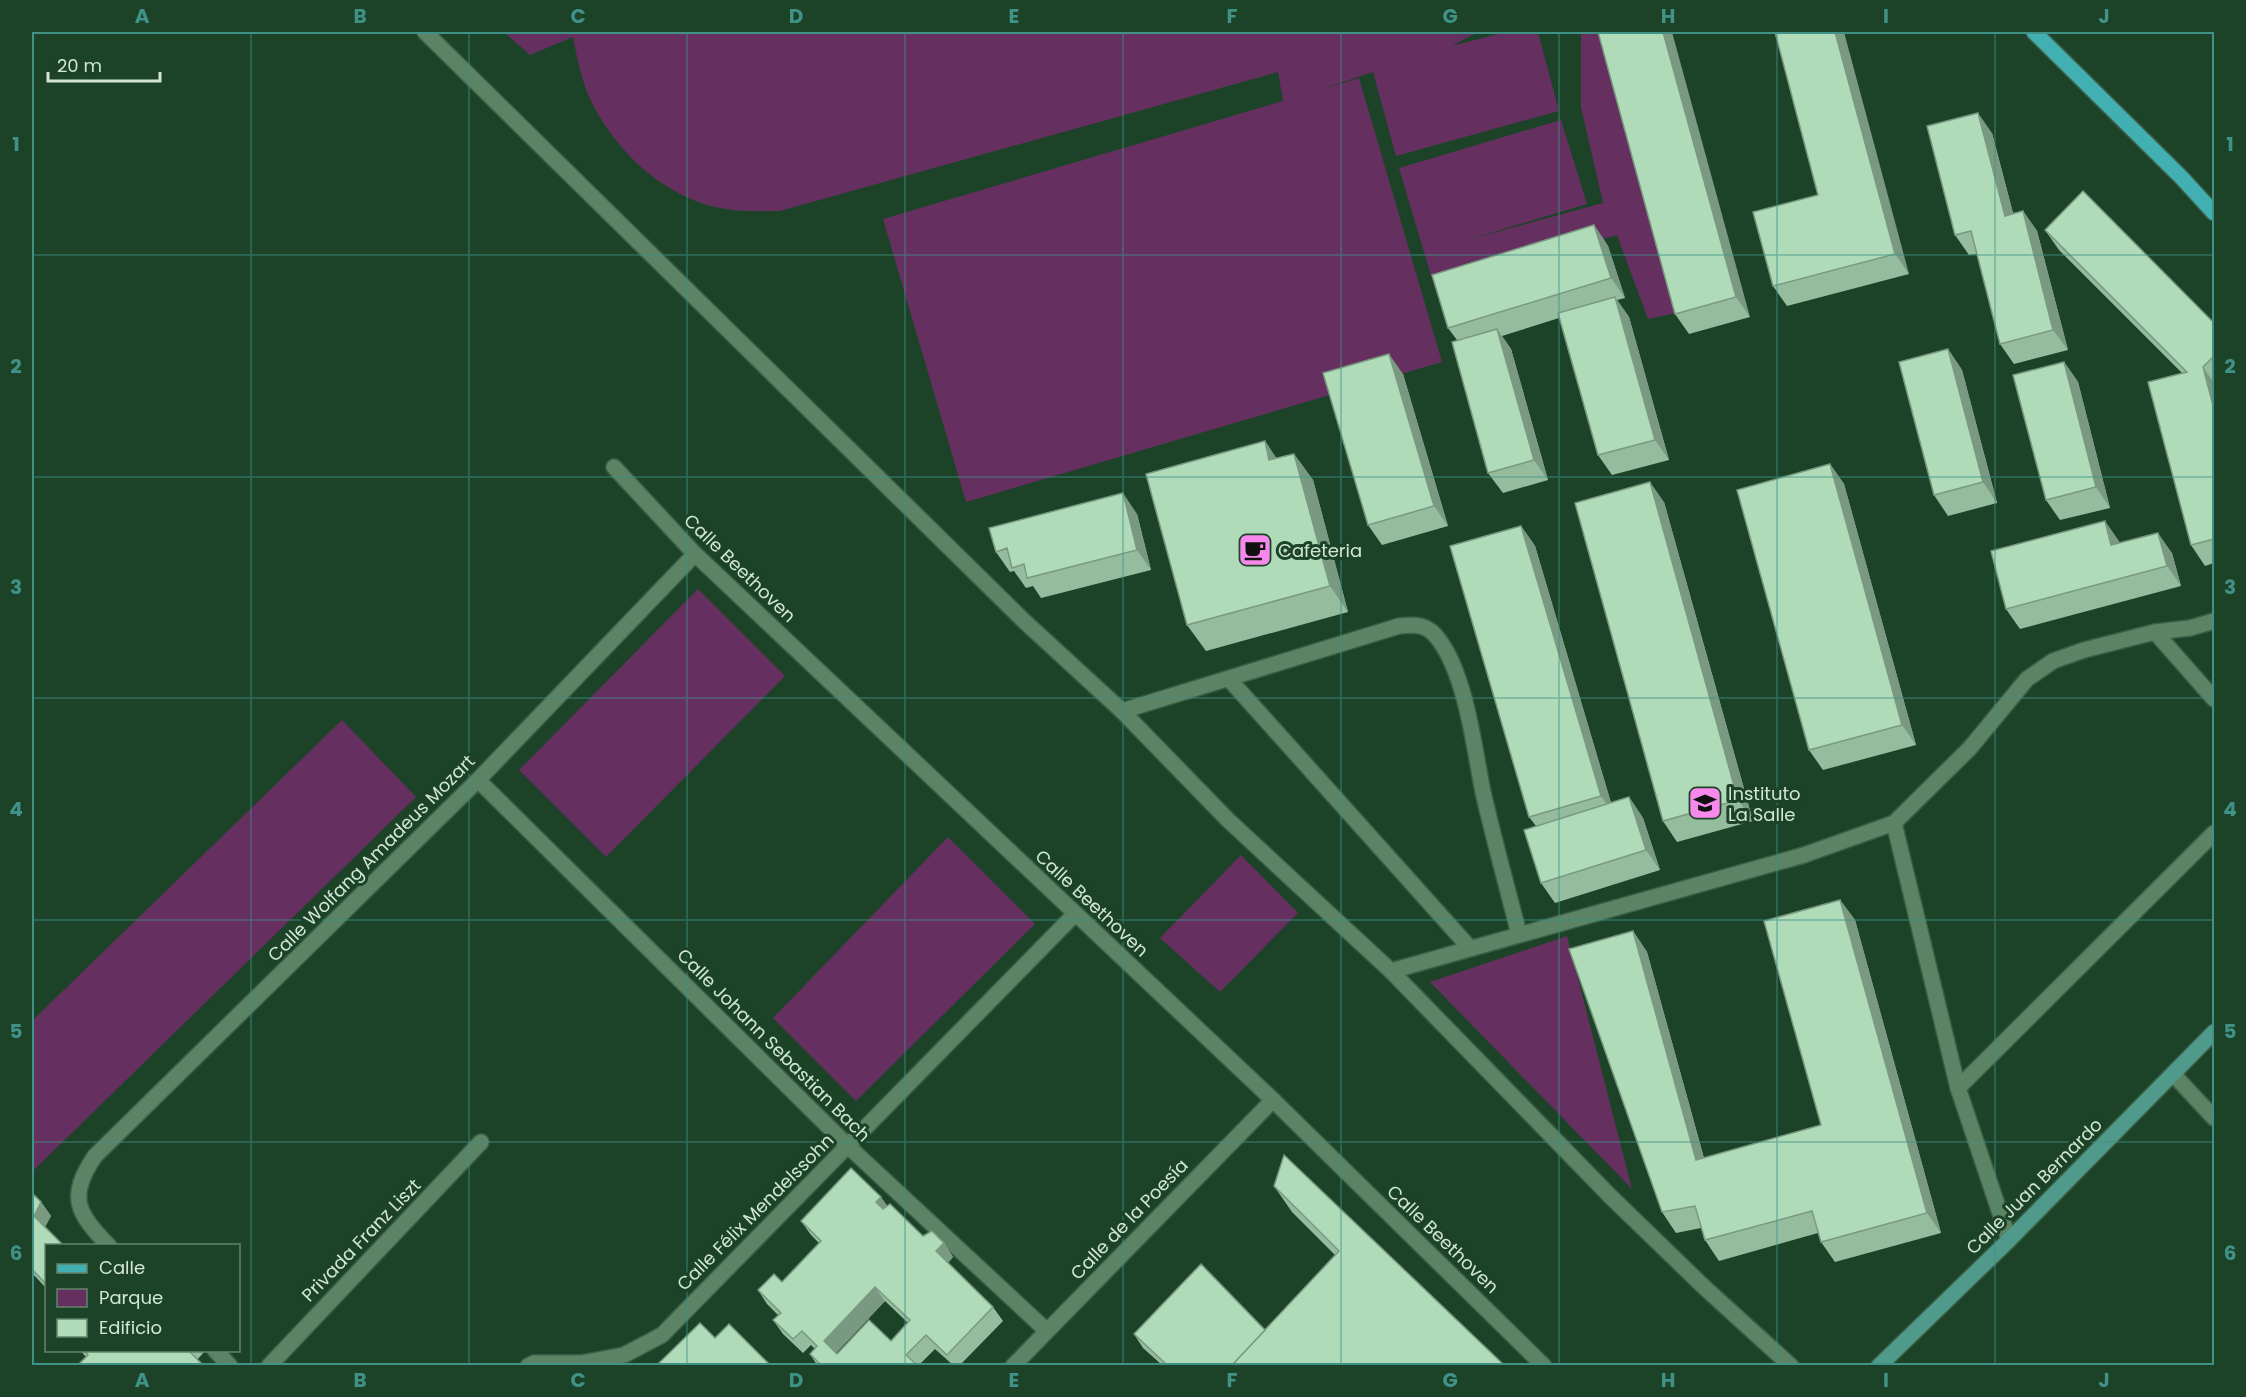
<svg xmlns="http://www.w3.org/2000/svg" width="2246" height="1397" font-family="Poppins,sans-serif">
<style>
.green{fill:#653060}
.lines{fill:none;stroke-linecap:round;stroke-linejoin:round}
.lane-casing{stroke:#3b5e46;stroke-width:18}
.street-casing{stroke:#3b5e46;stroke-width:18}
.secondary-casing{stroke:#3b5e46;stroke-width:18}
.primary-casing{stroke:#3b5e46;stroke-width:18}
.lane{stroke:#5c8464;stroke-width:15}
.street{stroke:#5c8464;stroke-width:15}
.secondary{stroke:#4f9a8b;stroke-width:15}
.primary{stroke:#42b0b2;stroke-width:15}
.wall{fill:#96bc9e;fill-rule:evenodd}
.shaded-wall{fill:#7a9981}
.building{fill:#afdbb8;stroke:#7a9981;stroke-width:1.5;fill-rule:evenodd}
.grid{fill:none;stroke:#409288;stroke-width:1.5;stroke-opacity:0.55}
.labels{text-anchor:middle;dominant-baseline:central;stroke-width:6;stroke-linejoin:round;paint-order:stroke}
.poi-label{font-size:18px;fill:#d1e6d4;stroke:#1c4327;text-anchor:start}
.street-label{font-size:18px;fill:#d1e6d4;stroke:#1c4327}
.neatline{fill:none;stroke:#409288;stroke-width:2}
.grid-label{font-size:20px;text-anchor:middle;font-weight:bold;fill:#409288}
</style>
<rect width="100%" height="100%" fill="#1c4327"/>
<g class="green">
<path d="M504,32H1478L1452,46L1505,32H1538L1559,111L1396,156L1373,72L1316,91L1359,78L1442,362L966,502L883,219L1283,101L1278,72L780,211C757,211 734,212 711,206C659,192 616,150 592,103C582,83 577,58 573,37L530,55Z"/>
<polygon points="1593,32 1605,32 1681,312 1648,319 1617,235 1435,289 1399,168 1561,120 1587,204 1467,240 1603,203 1581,107 1581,34"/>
<polygon points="698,589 785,676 606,857 519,770"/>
<polygon points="342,720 416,797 32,1172 32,1021"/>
<polygon points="948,837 1035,924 856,1101 773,1018"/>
<polygon points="1241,855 1298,913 1220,992 1160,938"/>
<polygon points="1567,936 1632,1189 1430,982"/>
</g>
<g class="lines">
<g class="lane-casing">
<g id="lane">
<polyline points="425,32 1023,620 1122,711 1228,820 1391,971 1610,1196 1704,1287 1791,1366"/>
<polyline points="2155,632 2214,699"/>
<polyline points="1229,679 1469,947"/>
<path d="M1122,711L1399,626C1416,624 1428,624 1439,640C1466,676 1474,747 1483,792C1494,840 1507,887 1519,934"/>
<polyline points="1894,823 1958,1088 2009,1240"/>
<polyline points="1391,971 1804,855 1894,823 1970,748 2027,679 2053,661 2084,650 2155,632 2190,628 2214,621"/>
<polyline points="1958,1088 2214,833"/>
</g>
</g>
<g class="street-casing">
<g id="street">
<polyline points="614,467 695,554 1273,1100 1544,1366"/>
<polyline points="478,780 848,1146 1047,1331"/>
<polyline points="2173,1074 2214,1118"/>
<path d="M109,1246C77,1213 67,1197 95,1156L478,780L695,554"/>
<polyline points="215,1350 230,1366"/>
<polyline points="269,1366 481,1142"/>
<polyline points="528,1366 534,1363 581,1363 624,1355 662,1335 1075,914"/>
<polyline points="1013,1366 1273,1100"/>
</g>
</g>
<g class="secondary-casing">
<polyline id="secondary" points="1879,1366 2009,1240 2214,1032"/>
</g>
<g class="primary-casing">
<polyline id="primary" points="2034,32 2181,177 2214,213"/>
</g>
<use href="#lane" class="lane"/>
<use href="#street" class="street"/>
<use href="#secondary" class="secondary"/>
<use href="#primary" class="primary"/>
</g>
<g class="wall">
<polygon points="1598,32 1750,317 1689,334 1675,314"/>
<polygon points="1775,32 1909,274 1787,306 1773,286 1818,195"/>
<polygon points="1992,133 2013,213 2023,211 2037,231 2068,350 2014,364 2000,344 1977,254 1969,255 1955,235"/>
<polygon points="1594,225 1608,246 1625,298 1617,300 1629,317 1669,460 1612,475 1598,455 1559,318 1502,336 1511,349 1548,480 1503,493 1488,473 1457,340 1448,328"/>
<polygon points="2045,230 2214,323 2214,563 2205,566 2191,545 2182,373 2059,250"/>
<polygon points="1948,349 1962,370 1997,503 1948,516 1934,495"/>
<polygon points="2064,362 2078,382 2110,508 2060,520 2046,500"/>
<polygon points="1403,374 1448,526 1382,545 1368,525"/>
<polygon points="1265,441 1276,458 1294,454 1313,480 1348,612 1206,651 1187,625"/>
<polygon points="1830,464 1844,484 1916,745 1823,770 1809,750"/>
<polygon points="1664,502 1753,821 1677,842 1663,821"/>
<polygon points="1137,514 1151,570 1041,598 1033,586 1026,588 1014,571 1010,572 996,552"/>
<polygon points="1521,526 1535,546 1611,803 1629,797 1643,818 1660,870 1555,903 1541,883 1536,826 1529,817"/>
<polygon points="2119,541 2119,543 2172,553 2181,586 2020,629 2006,609"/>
<polygon points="1840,900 1855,920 1941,1233 1835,1262 1821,1242 1818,1233 1719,1261 1705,1240 1701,1228 1676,1233 1662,1212 1633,931 1647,952 1704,1158 1821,1125"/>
<polygon points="1274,1186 1504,1365 1162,1365 1143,1348 1134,1334 1265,1330 1335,1255 1292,1212"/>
<polygon points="32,1193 41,1202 51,1216 45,1227 46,1245 46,1288 32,1273"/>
<path d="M887,1206L923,1236L944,1243L953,1257L948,1263L993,1307L1003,1321L960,1365H953L935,1349L919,1365H817L810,1354L815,1349L811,1345L803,1353L783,1334L773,1320L778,1315L767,1304L758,1290L782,1282L819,1243L811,1235L801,1221ZM885,1301L908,1323L891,1341L837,1354L836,1353Z"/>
<polygon points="80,1350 203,1350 204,1352 197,1360 86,1357"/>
</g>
<g class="shaded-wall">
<polygon points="1663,32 1672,32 1750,317 1736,297"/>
<polygon points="1835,32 1844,32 1909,274 1895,254"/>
<polygon points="1978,113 1992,133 2019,236 2005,216"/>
<polygon points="2023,211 2037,231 2068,350 2053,330"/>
<polygon points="1594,225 1608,246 1625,298 1611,278"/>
<polygon points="1615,297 1629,317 1669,460 1655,440"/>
<polygon points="1497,329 1511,349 1548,480 1534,460"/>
<polygon points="1948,349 1962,370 1997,503 1983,482"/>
<polygon points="1389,354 1403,374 1448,526 1434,506"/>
<polygon points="2064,362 2078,382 2110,508 2096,487"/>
<polygon points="2203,367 2214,383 2214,409"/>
<polygon points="1265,441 1283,468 1269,460"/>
<polygon points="1294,454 1313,480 1348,612 1330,586"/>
<polygon points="1830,464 1844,484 1916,745 1902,725"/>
<polygon points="1650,482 1664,502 1753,821 1738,800"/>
<polygon points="1123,493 1137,514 1151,570 1137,550"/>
<polygon points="2105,521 2119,541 2126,565 2111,545"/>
<polygon points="1521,526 1535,546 1615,816 1601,796"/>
<polygon points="2158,533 2172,553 2181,586 2167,566"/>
<polygon points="1629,797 1643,818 1660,870 1646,850"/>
<polygon points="1840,900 1855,920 1941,1233 1927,1213"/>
<polygon points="1633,931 1647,952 1710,1180 1696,1160"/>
<polygon points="881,1197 891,1211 886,1216 876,1202"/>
<polygon points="41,1202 51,1216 43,1230 34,1216"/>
<polygon points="944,1243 953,1257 946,1265 936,1251"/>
<polygon points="875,1287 885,1301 834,1355 824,1341"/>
</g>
<g class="building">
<polygon points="1598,32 1663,32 1736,297 1675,314"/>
<polygon points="1775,32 1835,32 1895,254 1773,286 1753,212 1818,195"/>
<polygon points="1978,113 2005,216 2023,211 2053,330 2000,344 1971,231 1955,235 1927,126"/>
<polygon points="2083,191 2214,323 2214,356 2203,367 2214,409 2214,539 2191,545 2148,382 2187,372 2045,230"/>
<polygon points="1594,225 1611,278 1448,328 1432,275"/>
<polygon points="1615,297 1655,440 1598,455 1558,313"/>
<polygon points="1497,329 1534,460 1488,473 1452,342"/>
<polygon points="1948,349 1983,482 1934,495 1899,362"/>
<polygon points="1389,354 1434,506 1368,525 1323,373"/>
<polygon points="2064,362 2096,487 2046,500 2013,375"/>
<polygon points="1265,441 1269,460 1294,454 1330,586 1187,625 1146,474"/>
<polygon points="1830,464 1902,725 1809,750 1737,490"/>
<polygon points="1650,482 1738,800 1663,821 1575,503"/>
<polygon points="1123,493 1137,550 1027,578 1024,564 1012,568 1007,548 996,552 989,528"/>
<polygon points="2105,521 2111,545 2158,533 2167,566 2006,609 1991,551"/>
<polygon points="1521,526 1601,796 1529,817 1450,546"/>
<polygon points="1629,797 1646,850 1541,883 1524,830"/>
<polygon points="1840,900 1927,1213 1821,1242 1812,1211 1705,1240 1695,1206 1662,1212 1569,949 1633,931 1696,1160 1821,1125 1764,921"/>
<polygon points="1284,1155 1504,1365 1232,1365 1339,1251 1274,1186"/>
<path d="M851,1168L881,1197L876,1202L883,1209L890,1204L923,1236L932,1231L944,1243L936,1251L993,1307L947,1355L926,1335L906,1355L917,1365H821L810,1354L817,1346L802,1331L793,1339L773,1320L781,1313L758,1290L774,1274L782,1282L821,1241L801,1221ZM875,1287L910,1320L891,1341L869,1320L837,1354L824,1341Z"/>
<polygon points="32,1193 41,1202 34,1216 63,1245 46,1245 46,1284 32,1269"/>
<polygon points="1201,1264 1265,1330 1232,1365 1167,1365 1134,1334"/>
<polygon points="700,1323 715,1338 729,1324 768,1363 765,1365 657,1365"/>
<polygon points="84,1350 188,1350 203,1365 78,1365 88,1355"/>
</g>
<path class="grid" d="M251,32V1366M469,32V1366M687,32V1366M905,32V1366M1123,32V1366M1341,32V1366M1559,32V1366M1777,32V1366M1995,32V1366M32,255H2214M32,477H2214M32,698H2214M32,920H2214M32,1142H2214"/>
<defs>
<g id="cafe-square" transform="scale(1.725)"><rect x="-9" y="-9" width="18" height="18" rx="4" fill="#f788ec" stroke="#1c4327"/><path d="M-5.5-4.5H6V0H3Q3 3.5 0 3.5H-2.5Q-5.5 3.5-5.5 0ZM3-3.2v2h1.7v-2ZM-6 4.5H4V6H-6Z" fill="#111"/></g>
<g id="school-square" transform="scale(1.725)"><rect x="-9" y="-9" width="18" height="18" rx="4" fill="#f788ec" stroke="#1c4327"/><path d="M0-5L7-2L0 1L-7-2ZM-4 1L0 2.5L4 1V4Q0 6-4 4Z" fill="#111"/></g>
</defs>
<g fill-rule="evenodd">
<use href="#cafe-square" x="1255" y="550"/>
<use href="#school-square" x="1705" y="803"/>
</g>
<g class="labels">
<g class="poi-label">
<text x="1278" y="550">Cafeteria</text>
<text x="1728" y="793">Instituto<tspan x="1728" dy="21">La Salle</tspan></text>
</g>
<g class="street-label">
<text transform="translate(740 568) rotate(44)">Calle Beethoven</text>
<text transform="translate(371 858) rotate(-45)">Calle Wolfang Amadeus Mozart</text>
<text transform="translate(1092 903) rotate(43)">Calle Beethoven</text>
<text transform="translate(774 1045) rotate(45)">Calle Johann Sebastian Bach</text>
<text transform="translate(2034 1186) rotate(-45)">Calle Juan Bernardo</text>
<text transform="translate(755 1212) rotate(-45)">Calle Félix Mendelssohn</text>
<text transform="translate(1129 1219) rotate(-46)">Calle de la Poesía</text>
<text transform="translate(1443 1239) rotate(44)">Calle Beethoven</text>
<text transform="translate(361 1240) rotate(-46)">Privada Franz Liszt</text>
</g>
</g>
<rect width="2246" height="1397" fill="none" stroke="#1c4327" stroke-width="66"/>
<rect x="45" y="1244" width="195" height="108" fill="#1c4327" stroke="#64846c" stroke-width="1.5"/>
<rect x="57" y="1264" width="30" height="9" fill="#42b0b2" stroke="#64846c" stroke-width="1.5"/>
<text x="99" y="1274" font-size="18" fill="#d1e6d4">Calle</text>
<rect x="57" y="1289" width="30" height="18" fill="#653060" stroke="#64846c" stroke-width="1.5"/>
<text x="99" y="1304" font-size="18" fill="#d1e6d4">Parque</text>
<rect x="57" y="1319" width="30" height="18" fill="#afdbb8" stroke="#64846c" stroke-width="1.5"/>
<text x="99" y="1334" font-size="18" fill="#d1e6d4">Edificio</text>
<path d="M48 72v9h112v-9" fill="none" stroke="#d1e6d4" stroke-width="3"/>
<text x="57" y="72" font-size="18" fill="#d1e6d4" stroke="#1c4327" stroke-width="4.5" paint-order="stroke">20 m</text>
<rect x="33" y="33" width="2180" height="1331" class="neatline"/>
<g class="grid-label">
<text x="142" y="23">A</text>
<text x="360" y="23">B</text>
<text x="578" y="23">C</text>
<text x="796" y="23">D</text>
<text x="1014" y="23">E</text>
<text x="1232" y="23">F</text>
<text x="1450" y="23">G</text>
<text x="1668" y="23">H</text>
<text x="1886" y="23">I</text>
<text x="2104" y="23">J</text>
<text x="16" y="151">1</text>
<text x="2230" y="151">1</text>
<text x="16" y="373">2</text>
<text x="2230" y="373">2</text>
<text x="16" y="594">3</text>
<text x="2230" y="594">3</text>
<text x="16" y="816">4</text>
<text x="2230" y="816">4</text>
<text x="16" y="1038">5</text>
<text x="2230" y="1038">5</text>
<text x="16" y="1260">6</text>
<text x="2230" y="1260">6</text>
<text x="142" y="1387">A</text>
<text x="360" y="1387">B</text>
<text x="578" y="1387">C</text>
<text x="796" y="1387">D</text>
<text x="1014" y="1387">E</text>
<text x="1232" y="1387">F</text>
<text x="1450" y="1387">G</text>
<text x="1668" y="1387">H</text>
<text x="1886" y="1387">I</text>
<text x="2104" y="1387">J</text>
</g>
</svg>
